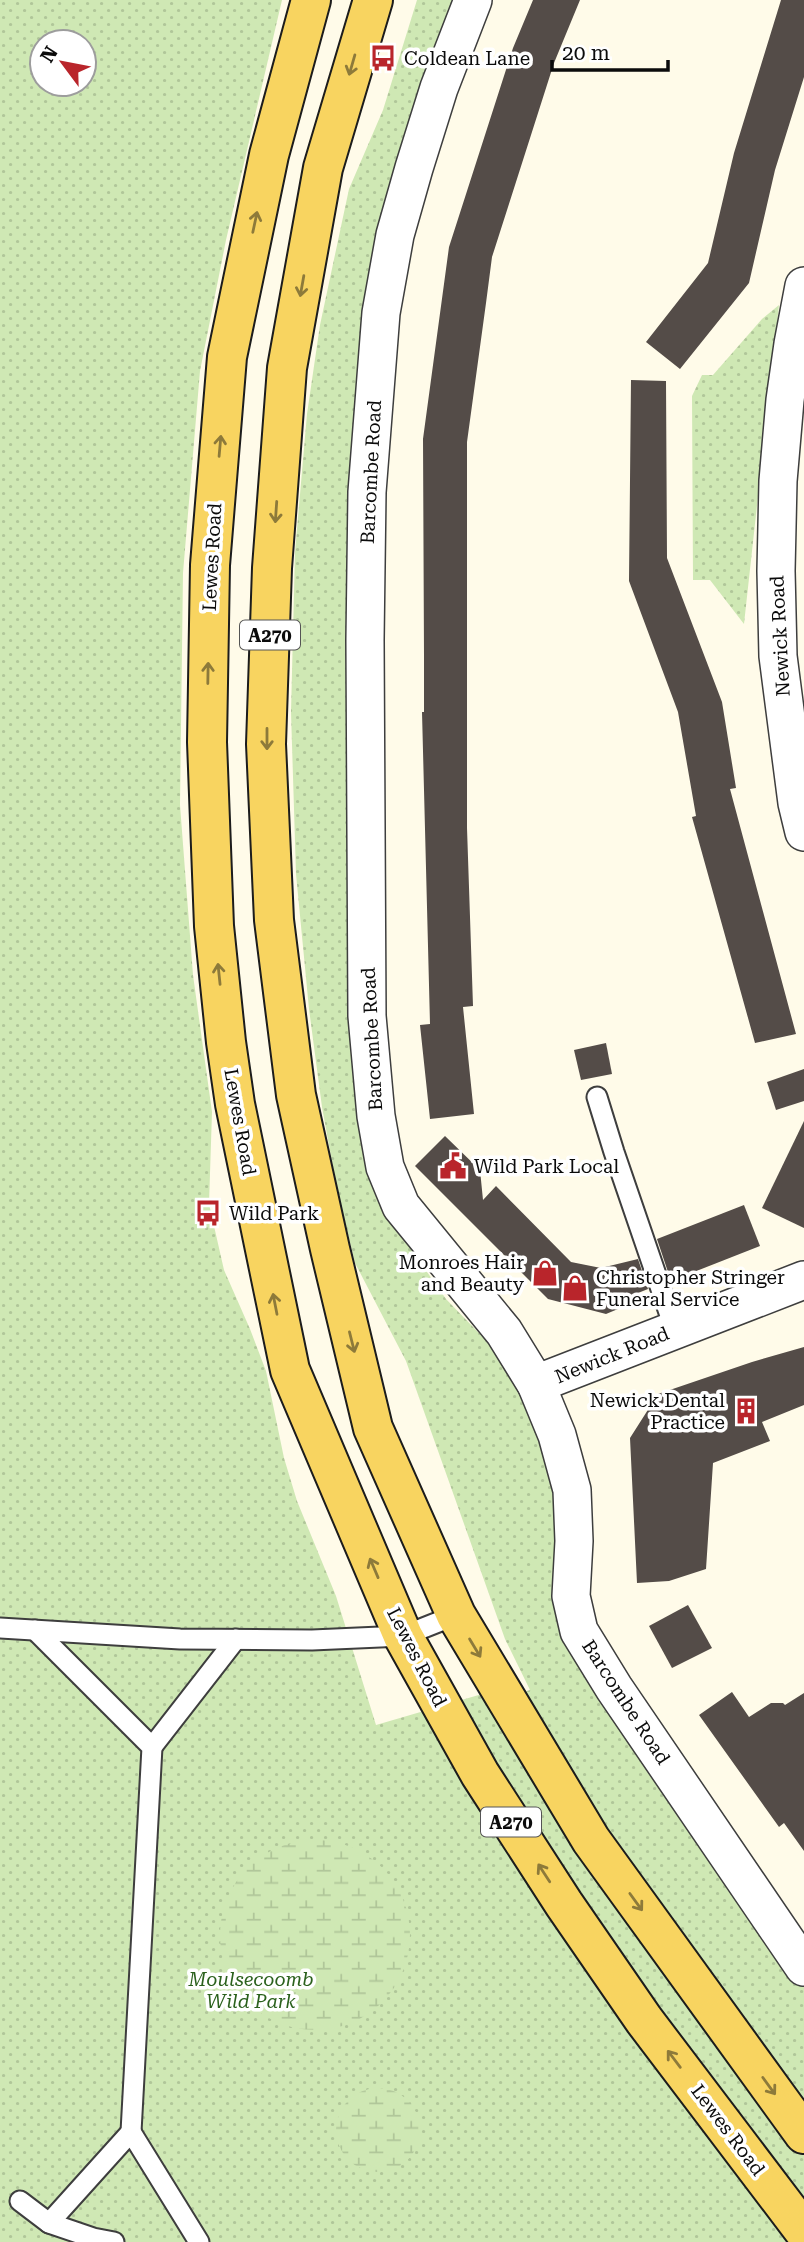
<svg xmlns="http://www.w3.org/2000/svg" width="804" height="2242" font-family="'Roboto Serif',serif">
<style>
.grass{fill:url(#grass-dots);fill-rule:evenodd}
.wetland{fill:url(#wetland-marsh)}
.building{fill:#544c48}
.lines{fill:none;stroke-linecap:round;stroke-linejoin:round}
.service-casing{stroke:#3e3e3e;stroke-width:23}
.minor-casing{stroke:#3e3e3e;stroke-width:40}
.primary-casing{stroke:#1c1c1c;stroke-width:42}
.service{stroke:#fff;stroke-width:19}
.minor{stroke:#fff;stroke-width:37}
.primary{stroke:#f8d460;stroke-width:38}
.oneway{stroke:#8d7a3a}
.labels{text-anchor:middle;dominant-baseline:central;stroke-width:7;stroke-linejoin:round;paint-order:stroke}
.shield{fill:#fff;stroke:#545454;stroke-width:2}
.shield-label{font-size:18px;font-weight:bold;fill:#0b0b0b}
.poi-label{font-size:19px;fill:#0b0b0b;stroke:#fff;text-anchor:start}
.street-label{font-size:19px;fill:#0b0b0b;stroke:#fff}
.park-label{font-size:19px;font-style:italic;fill:#2b611d;stroke:#fff}
</style>
<defs>
<pattern id="grass-dots" width="8" height="8" patternUnits="userSpaceOnUse" patternTransform="scale(1.75)"><rect width="8" height="8" fill="#cfe8b4"/><path d="M2 2h.1M6 6h.1" fill="none" stroke="#b0c699" stroke-width="1.8" stroke-linecap="round"/></pattern>
<pattern id="wetland-marsh" width="20" height="14" patternUnits="userSpaceOnUse" patternTransform="scale(1.75)"><rect width="20" height="14" fill="#cfe8b4"/><path d="M1 5h8M5 5V1M11 12h8M15 12V8" fill="none" stroke="#b0c699"/></pattern>
</defs>
<rect width="100%" height="100%" fill="#fffbe9"/>
<g class="grass">
<path d="M0,0H282L226,240L200,371L183,573L180,805L193,975L212,1112L209,1204L224,1270L250,1329L266,1371L284,1458L297,1501L336,1596L376,1725L489,1692L495,1701L530,1690L505,1639L406,1361L355,1263L337,1189L322,1107L309,1009L296,874L291,712L295,552L307,414L320,325L349,189L383,110L417,0H456L374,270L381,1195L404,1239L446,1299L502,1357L553,1461L569,1649L804,1987V2242H0ZM42,42H84V84H42Z"/>
<polygon points="779,305 744,624 710,580 693,580 692,396 702,375 713,375 762,319"/>
</g>
<g class="wetland">
<circle cx="315" cy="1935" r="95"/>
<circle cx="378" cy="2130" r="42"/>
</g>
<g class="building">
<polygon points="533,0 580,0 554,63 492,257 486,303 467,442 467,828 473,1006 463,1007 474,1114 430,1119 420,1025 430,1024 422,712 424,712 424,654 423,439 449,247 513,48"/>
<polygon points="781,0 804,0 804,77 775,170 749,283 680,369 646,342 708,263 734,153"/>
<polygon points="631,380 666,381 667,558 722,702 736,788 730,789 796,1034 755,1043 692,817 696,816 678,712 629,581"/>
<polygon points="606,1043 612,1074 581,1080 574,1050"/>
<polygon points="804,1069 804,1101 776,1110 767,1082"/>
<polygon points="804,1121 804,1228 762,1208"/>
<polygon points="445,1136 480,1170 483,1200 496,1186 571,1262 601,1268 638,1259 648,1289 628,1297 630,1304 606,1314 548,1299 415,1166"/>
<polygon points="744,1205 760,1246 671,1281 657,1239"/>
<polygon points="804,1347 804,1405 762,1422 770,1441 713,1463 706,1569 669,1581 637,1583 630,1438 658,1394 752,1362"/>
<polygon points="688,1605 712,1648 672,1668 649,1626"/>
<polygon points="732,1692 749,1717 771,1703 783,1703 785,1705 804,1693 804,1851 784,1823 779,1827 699,1715"/>
</g>
<g class="lines">
<g class="service-casing">
<g id="service">
<polyline points="597,1097 614,1152 675,1330"/>
<polyline points="0,1628 180,1639 312,1640 403,1636 456,1615"/>
<polyline points="35,1630 152,1747 131,2132"/>
<polyline points="152,1747 236,1639"/>
<polyline points="20,2201 49,2223 93,2238 114,2242"/>
<polyline points="49,2223 131,2132 199,2242"/>
</g>
</g>
<g class="minor-casing">
<g id="minor">
<polyline points="473,0 439,88 414,168 395,235 381,313 367,492 365,640 367,1016 376,1116 385,1167 401,1206 504,1332 536,1384 557,1435 572,1490 574,1541 571,1596 579,1631 614,1688 804,1967"/>
<polyline points="804,286 793,344 785,400 778,481 776,571 778,656 797,803 804,832"/>
<polyline points="536,1384 804,1280"/>
</g>
</g>
<g class="primary-casing">
<g id="primary">
<polyline points="311,0 269,155 227,357 210,565 207,742 214,926 226,1042 235,1104 290,1370 403,1636 480,1774 564,1904 644,2020 804,2231"/>
<polyline points="373,0 323,168 287,368 272,568 266,744 274,920 296,1095 330,1249 373,1428 456,1615 591,1840 804,2134"/>
</g>
</g>
<use href="#service" class="service"/>
<use href="#minor" class="minor"/>
<use href="#primary" class="primary"/>
</g>
<defs><path id="oneway-shaft" d="M-6 0H5M1.5-3L5.5 0L1.5 3" fill="none" stroke-width="1.6" stroke-linecap="round" stroke-linejoin="round" transform="scale(1.75)"/></defs>
<g class="oneway">
<use href="#oneway-shaft" transform="translate(352 65) rotate(106)"/>
<use href="#oneway-shaft" transform="translate(255 222) rotate(-78)"/>
<use href="#oneway-shaft" transform="translate(302 286) rotate(100)"/>
<use href="#oneway-shaft" transform="translate(220 446) rotate(-85)"/>
<use href="#oneway-shaft" transform="translate(276 512) rotate(94)"/>
<use href="#oneway-shaft" transform="translate(208 673) rotate(-89)"/>
<use href="#oneway-shaft" transform="translate(267 739) rotate(90)"/>
<use href="#oneway-shaft" transform="translate(219 974) rotate(-96)"/>
<use href="#oneway-shaft" transform="translate(275 1304) rotate(-101)"/>
<use href="#oneway-shaft" transform="translate(352 1342) rotate(76)"/>
<use href="#oneway-shaft" transform="translate(374 1568) rotate(-113)"/>
<use href="#oneway-shaft" transform="translate(475 1648) rotate(59)"/>
<use href="#oneway-shaft" transform="translate(544 1873) rotate(-123)"/>
<use href="#oneway-shaft" transform="translate(636 1902) rotate(54)"/>
<use href="#oneway-shaft" transform="translate(674 2059) rotate(-127)"/>
<use href="#oneway-shaft" transform="translate(769 2086) rotate(54)"/>
</g>
<defs>
<g id="bus-bare" transform="scale(2.1)"><path d="M-5-6H5V4H4V6H2V4H-2V6H-4V4H-5ZM-3.5-4V0h7V-4ZM-3.5 1.2v1.5H-2V1.2ZM2 1.2v1.5H3.5V1.2Z" fill="#b9252b" stroke="#fff" stroke-width="2.5" paint-order="stroke"/></g>
<g id="civic-bare" transform="scale(2.1)"><path d="M-.6-6.5H3V-4.5H.6V-3L4-1V1h2V6H-6V1h2V-1L-.6-3ZM-1.2 2.5V6h2.4V2.5Z" fill="#b9252b" stroke="#fff" stroke-width="2.5" paint-order="stroke"/></g>
<g id="shop-bare" transform="scale(2.1)"><path d="M-5-2.5h2.3a2.7 3.5 0 0 1 5.4 0H5L5.5 6h-11ZM-1.5-2.5h3a1.5 2.3 0 0 0-3 0Z" fill="#b9252b" stroke="#fff" stroke-width="2.5" paint-order="stroke"/></g>
<g id="building-bare" transform="scale(2.1)"><path d="M-4-6H4V6H1V3H-1V6H-4ZM-2.5-4.3h1.7v1.8h-1.7ZM.8-4.3h1.7v1.8H.8ZM-2.5-1h1.7V.8h-1.7ZM.8-1h1.7V.8H.8Z" fill="#b9252b" stroke="#fff" stroke-width="2.5" paint-order="stroke"/></g>
</defs>
<g fill-rule="evenodd">
<use href="#bus-bare" x="383" y="58"/>
<use href="#civic-bare" x="453" y="1166"/>
<use href="#bus-bare" x="208" y="1213"/>
<use href="#shop-bare" x="545" y="1273"/>
<use href="#shop-bare" x="575" y="1288"/>
<use href="#building-bare" x="746" y="1411"/>
</g>
<g class="labels">
<g class="shield">
<rect x="240" y="620.5" width="60" height="29" rx="5"/>
<rect x="481" y="1807.5" width="60" height="29" rx="5"/>
</g>
<g class="shield-label">
<text x="270" y="635">A270</text>
<text x="511" y="1822">A270</text>
</g>
<g class="poi-label">
<text x="404" y="58">Coldean Lane</text>
<text x="474" y="1166">Wild Park Local</text>
<text x="229" y="1213">Wild Park</text>
<text x="524" y="1262" text-anchor="end">Monroes Hair<tspan x="524" dy="22">and Beauty</tspan></text>
<text x="596" y="1277">Christopher Stringer<tspan x="596" dy="22">Funeral Service</tspan></text>
<text x="725" y="1400" text-anchor="end">Newick Dental<tspan x="725" dy="22">Practice</tspan></text>
</g>
<g class="street-label">
<text transform="translate(371 472) rotate(-87)">Barcombe Road</text>
<text transform="translate(212 557) rotate(-87)">Lewes Road</text>
<text transform="translate(780 636) rotate(-93)">Newick Road</text>
<text transform="translate(372 1039) rotate(-93)">Barcombe Road</text>
<text transform="translate(240 1122) rotate(80)">Lewes Road</text>
<text transform="translate(612 1355) rotate(-22)">Newick Road</text>
<text transform="translate(417 1657) rotate(63)">Lewes Road</text>
<text transform="translate(626 1702) rotate(57)">Barcombe Road</text>
<text transform="translate(728 2130) rotate(53)">Lewes Road</text>
</g>
<g class="park-label">
<text x="251" y="1979">Moulsecoomb<tspan x="251" dy="22">Wild Park</tspan></text>
</g>
</g>
<g transform="translate(63 63) rotate(302)"><circle r="33" fill="#ffffff" stroke="#9d9d9d" stroke-width="2"/>
<path d="M0-5L12 26L0 18L-12 26Z" fill="#b9252b"/>
<text y="-10" font-size="19" font-weight="bold" text-anchor="middle" fill="#0b0b0b">N</text>
</g>
<path d="M552 60v10h116v-10" fill="none" stroke="#0b0b0b" stroke-width="3.5"/>
<text x="562" y="60" font-size="21" fill="#0b0b0b" stroke="#ffffff" stroke-width="5" paint-order="stroke">20 m</text>
</svg>
